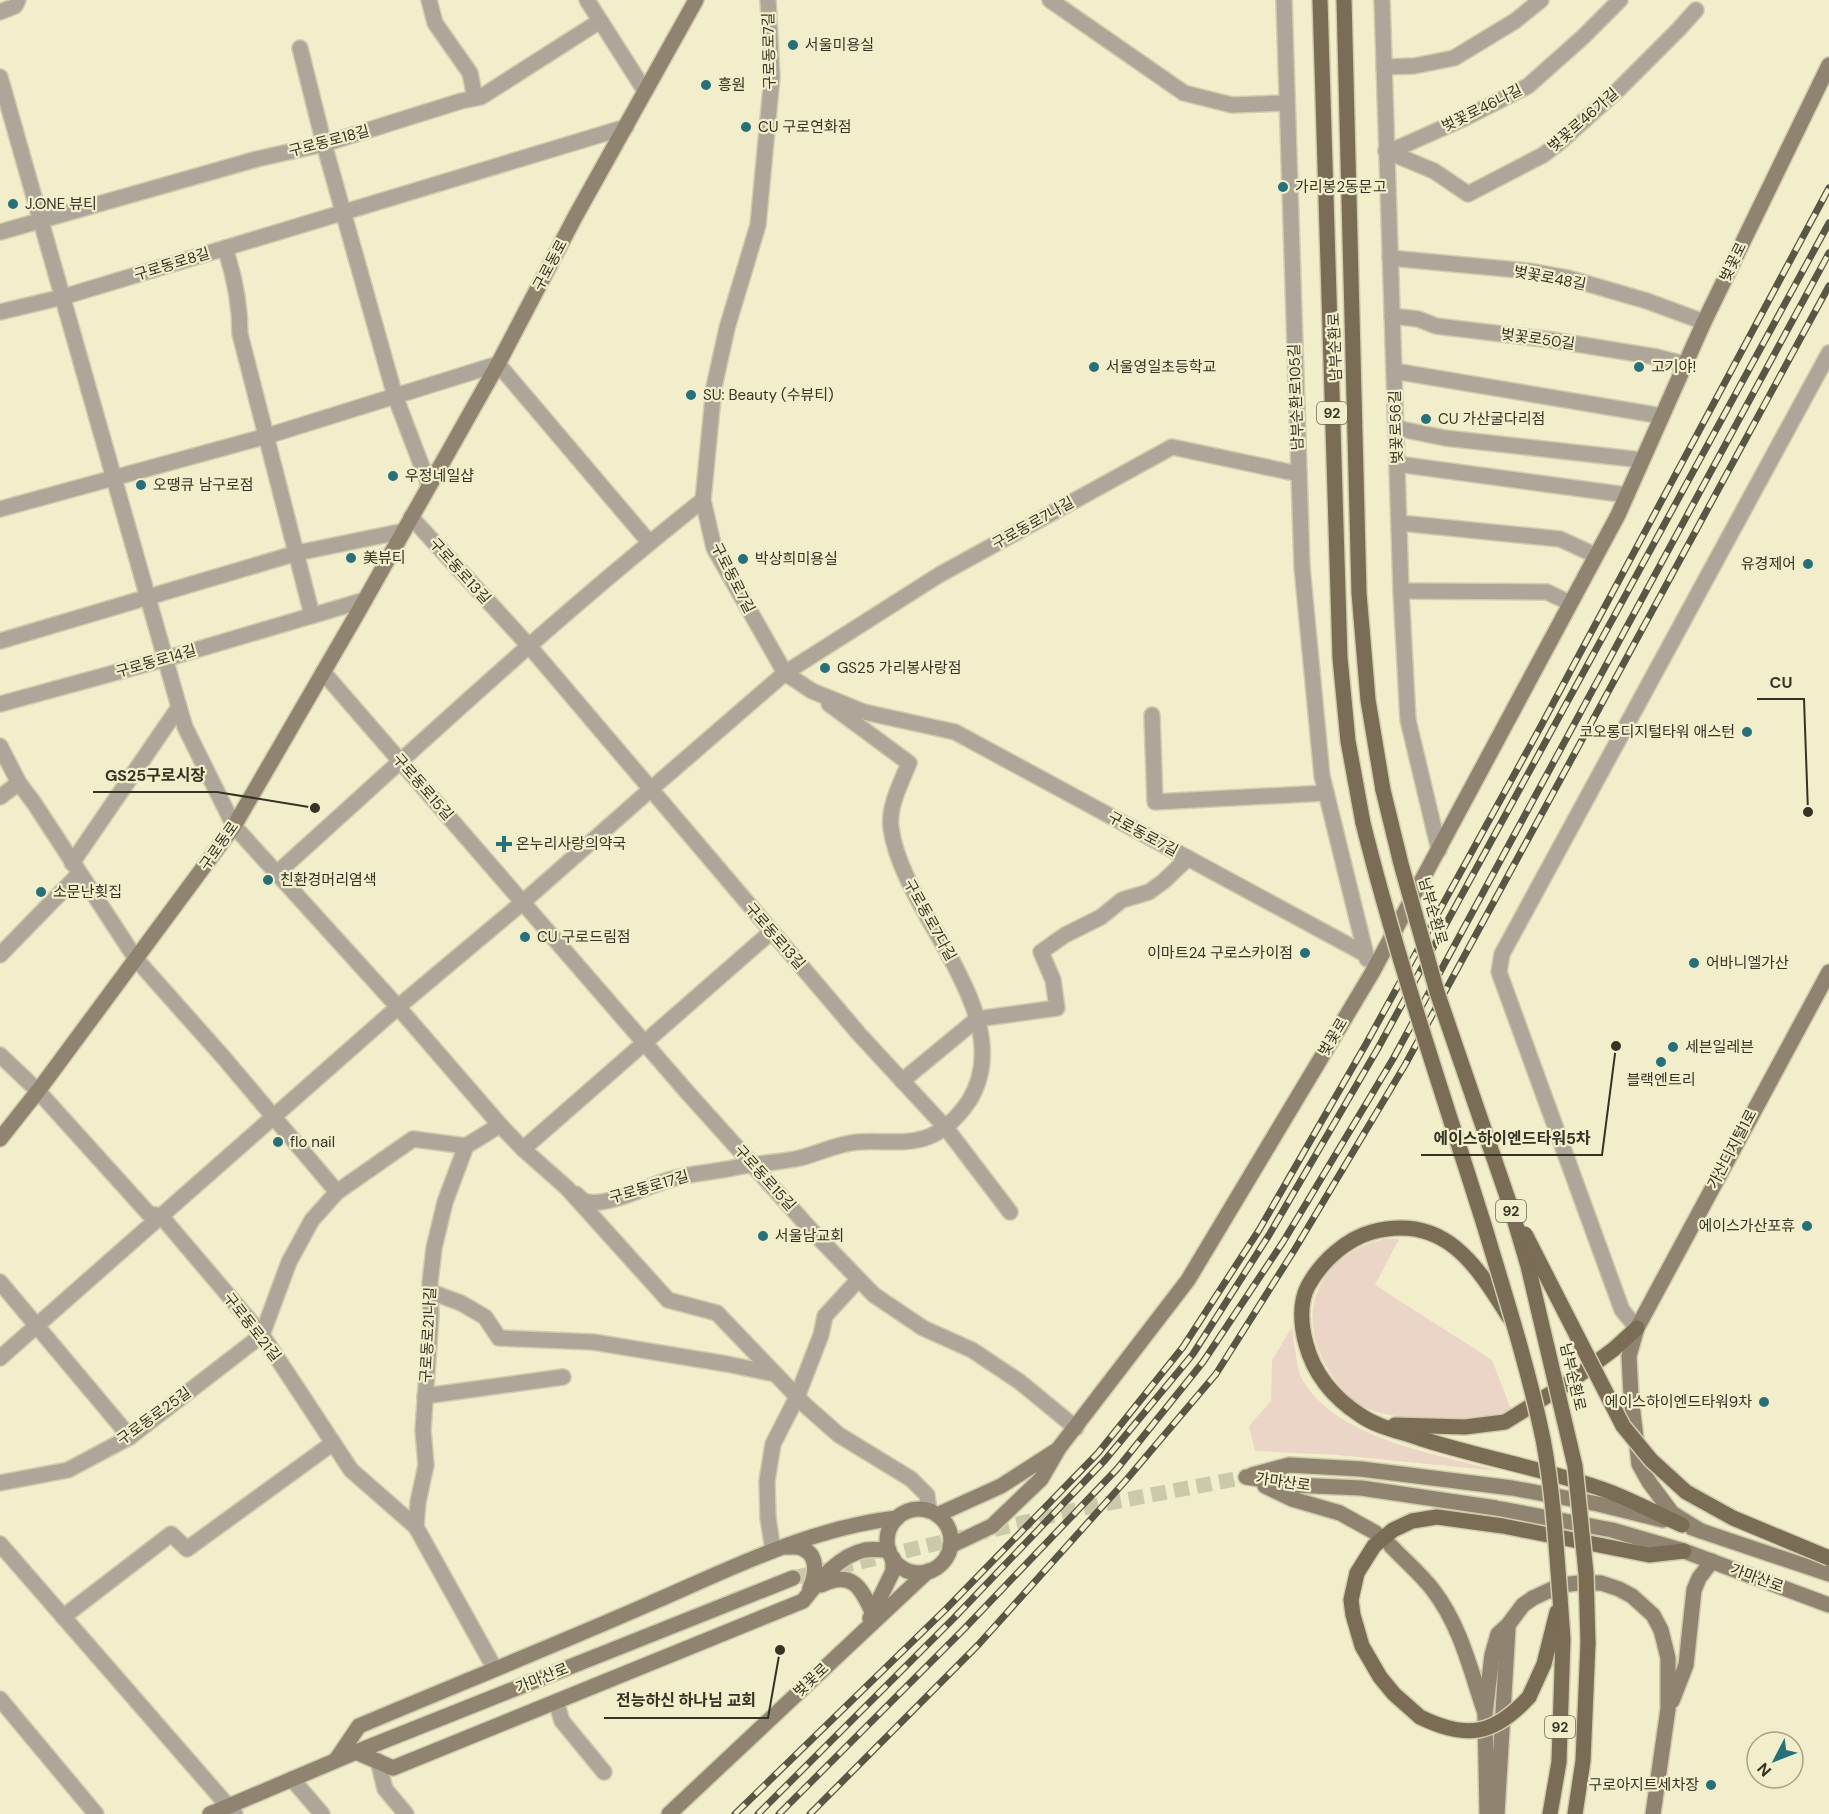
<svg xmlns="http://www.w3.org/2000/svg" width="1829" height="1814" font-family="'DM Sans','Noto Sans KR',sans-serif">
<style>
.green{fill:#ebd5c6}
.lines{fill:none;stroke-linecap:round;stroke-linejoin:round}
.secondary-tunnel{stroke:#ccc9aa;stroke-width:15;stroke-dasharray:15 8;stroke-linecap:butt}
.street-casing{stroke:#d0ccad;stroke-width:18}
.secondary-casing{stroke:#d0ccad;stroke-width:18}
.primary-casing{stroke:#d0ccad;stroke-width:18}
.street{stroke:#aea699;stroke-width:15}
.secondary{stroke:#908471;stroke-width:15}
.primary{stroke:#7a6c55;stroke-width:15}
.rail-casing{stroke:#585745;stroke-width:7}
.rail{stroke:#f2eecb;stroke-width:4.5;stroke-dasharray:14;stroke-linecap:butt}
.primary-bridge-casing{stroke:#d0ccad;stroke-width:18;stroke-linecap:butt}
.primary-bridge{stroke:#7a6c55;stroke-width:15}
.poi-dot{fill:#27707a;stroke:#f2eecb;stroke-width:2}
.labels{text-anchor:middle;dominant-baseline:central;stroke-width:4.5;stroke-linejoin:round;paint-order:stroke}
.shield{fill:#f2eecb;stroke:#6d6b57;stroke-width:1.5}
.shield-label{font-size:14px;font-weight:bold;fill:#343325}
.poi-label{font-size:15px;fill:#343325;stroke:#f2eecb;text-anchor:start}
.street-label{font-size:15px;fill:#343325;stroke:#f2eecb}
.leader{fill:none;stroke:#343325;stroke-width:2}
.callout-dot{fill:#343325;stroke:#f2eecb;stroke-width:2}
.callout-label{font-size:16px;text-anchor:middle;font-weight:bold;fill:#343325;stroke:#f2eecb;stroke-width:4.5;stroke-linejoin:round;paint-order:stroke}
</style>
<rect width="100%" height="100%" fill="#f2eecb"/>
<g class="green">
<path d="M1384,1239H1399L1375,1285L1492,1360L1512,1412C1488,1422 1461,1422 1436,1419C1414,1418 1389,1417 1368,1409C1353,1402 1341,1389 1332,1375C1292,1318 1316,1255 1384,1239Z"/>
<path d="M1292,1327C1294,1340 1297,1371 1303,1381C1339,1440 1437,1454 1499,1471L1338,1455L1255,1451L1249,1426L1271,1401L1272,1360Z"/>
</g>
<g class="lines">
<polyline class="secondary-tunnel" points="793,1578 1088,1507 1246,1477"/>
<g class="street-casing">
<g id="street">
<polyline points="429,0 435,23 470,73 475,98"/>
<polyline points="587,0 645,91"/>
<polyline points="768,0 772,77 758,225 727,328 714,387 703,500 714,548 785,673 812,691 864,712 955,732 1365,954"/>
<polyline points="1050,0 1184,93 1232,105 1286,103"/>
<polyline points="1284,0 1302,567 1322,776 1367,959"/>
<polyline points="1382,0 1401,591 1408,720 1439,850"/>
<polyline points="0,12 15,6 18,0"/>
<polyline points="300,48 324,144 395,396 429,485"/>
<polyline points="1384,67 1414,66 1454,58 1515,21 1541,0"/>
<polyline points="0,77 179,707 185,727 234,826 398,1007 500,1125 523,1149 567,1188 668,1300 717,1313 806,1406 839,1435 911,1479 927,1495 929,1511"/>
<polyline points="1386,151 1434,171 1468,194 1543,155 1559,143 1618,90 1679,29 1696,10"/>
<polyline points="1386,151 1400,147 1465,118 1528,86 1583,37 1620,0"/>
<polyline points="0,232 257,159 324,144 461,101 481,97 600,21"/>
<path d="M225,248C235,278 240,303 240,334L312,615"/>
<polyline points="1390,258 1529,271 1568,278 1647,301 1704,322"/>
<polyline points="0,312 63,297 626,127"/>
<polyline points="1392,316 1418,319 1436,326 1552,340 1657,357 1684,364"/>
<polyline points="1394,371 1662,416"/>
<polyline points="1396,428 1445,438 1642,460"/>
<polyline points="1397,464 1627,495"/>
<polyline points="0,509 267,436 498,364 649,542"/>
<polyline points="411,517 530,647 859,1034 946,1128 1010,1212"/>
<polyline points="1400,523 1560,539 1595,555"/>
<polyline points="1401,591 1547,592 1570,603"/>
<polyline points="0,641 297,553 404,531"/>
<polyline points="323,672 688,1093 813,1232 874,1295 923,1328 972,1350 1020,1382 1076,1428"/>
<polyline points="0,704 165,659 365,600"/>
<polyline points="1152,715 1155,802 1326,793"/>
<polyline points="0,746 19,783 34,803 136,959 224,1058 337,1192"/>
<polyline points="0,797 19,783"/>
<polyline points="72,863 179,707"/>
<path d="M277,873C417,747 555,617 703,500"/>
<polyline points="0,955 79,874"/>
<polyline points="0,1055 38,1091 149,1214 161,1216 262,1335 351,1470 416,1527 495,1669"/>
<polyline points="902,1081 977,1019 1057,1008 1053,980 1041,952 1065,935 1101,917 1122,900 1149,892 1164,881 1188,858"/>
<polyline points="523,1149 771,932"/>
<path d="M576,1194C579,1197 584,1201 587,1202C611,1206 651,1184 675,1178C694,1173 714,1172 733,1168C755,1163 778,1163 800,1158C819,1153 837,1144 857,1142C879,1140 903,1145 925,1138C944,1132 958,1117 969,1101C1022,1016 902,913 891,828C888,807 901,783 909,763L829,704"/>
<polyline points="0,1282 130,1437"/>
<polyline points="431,1292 461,1303 485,1317 499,1338 593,1342 727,1364 775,1374"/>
<polyline points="1637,1328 1622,1310 1499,972 1502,954 1829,353"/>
<polyline points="0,1358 398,1007 523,902 651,789 785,673 939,575 1172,447 1299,474"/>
<polyline points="425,1396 563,1377"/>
<polyline points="0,1483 68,1470 130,1437 262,1335 289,1262 312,1220 337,1192 413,1139 466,1146 500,1125"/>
<polyline points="416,1527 418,1502 426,1465 423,1430 431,1315 430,1282 434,1248 445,1202 466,1146"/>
<polyline points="0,1544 235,1814"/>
<polyline points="773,1550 768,1518 767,1481 773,1444 797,1397 821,1335 825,1316 858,1280"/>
<polyline points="63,1617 171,1534 187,1549 333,1443"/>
<polyline points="0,1699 96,1814"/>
<polyline points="556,1702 562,1721 604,1772"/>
<polyline points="378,1761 385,1789 406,1814"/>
<polyline points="292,1779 322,1814"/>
</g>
</g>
<g class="secondary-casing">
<g id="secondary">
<polyline points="0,1139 38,1091 234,826 357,614 498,364 575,217 696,0"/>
<polyline points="1252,1475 1289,1465 1361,1469 1512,1488 1598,1504 1663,1520"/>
<polyline points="1246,1477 1293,1485 1361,1488 1496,1508 1612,1530 1684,1551 1829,1605"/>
<polyline points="1265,1486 1292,1499 1340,1513 1376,1533"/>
<circle cx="919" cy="1541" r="32"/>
<polyline points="937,1515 1001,1486 1057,1450"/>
<polyline points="1692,1528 1829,1574"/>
<polyline points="1701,1531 1672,1513 1649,1482 1639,1464 1631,1396 1629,1356 1637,1328 1829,972"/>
<polyline points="950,1546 992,1526 1041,1479 1059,1448 1188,1280 1372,973 1618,515 1704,322 1829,65"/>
<path d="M1391,1546C1405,1561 1421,1574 1433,1590C1460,1625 1470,1668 1484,1710"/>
<path d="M786,1547C790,1547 797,1546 801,1548C819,1554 816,1575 810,1588"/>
<path d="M821,1585C851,1570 861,1586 873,1614"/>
<polyline points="870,1618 893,1571 893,1558"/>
<polyline points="1672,1701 1686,1665 1694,1590 1699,1578 1712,1561"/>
<path d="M356,1752L393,1768L803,1601C818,1582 839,1555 865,1550C872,1549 882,1550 889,1550"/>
<path d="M336,1760L359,1726C456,1685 553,1646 649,1604C730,1569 809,1528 897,1518"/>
<polyline points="210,1814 356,1752 793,1578"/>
<polyline points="669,1814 928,1571"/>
<polyline points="1487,1814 1485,1714 1492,1655 1498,1634 1508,1625 1523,1605 1533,1598 1561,1585 1579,1583 1601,1583 1619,1589 1632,1596 1653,1615 1661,1630 1668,1658 1668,1709 1653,1814"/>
<polyline points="1497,1814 1508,1628"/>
</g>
</g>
<g class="primary-casing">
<g id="primary">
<polyline points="1320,0 1340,658 1348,741 1363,823"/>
<polyline points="1344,0 1359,593 1368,700 1383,790"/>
<path d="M1509,1317C1476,1264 1444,1213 1372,1232C1346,1239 1321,1262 1308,1286C1299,1303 1301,1326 1306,1344C1314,1374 1334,1398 1360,1415C1377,1427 1399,1431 1419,1438C1478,1457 1540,1468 1599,1488C1627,1497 1655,1513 1682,1525"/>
<polyline points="1395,1425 1465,1427 1505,1422 1571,1381 1614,1349 1637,1328"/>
<polyline points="1529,1697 1544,1664 1557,1612"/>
<polyline points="1420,1717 1394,1694 1380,1677 1362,1646 1353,1615 1351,1600 1357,1573 1374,1546 1393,1530 1412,1521 1437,1517 1503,1526 1649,1555 1684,1551"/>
<polyline points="1550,1814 1559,1762 1563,1639 1560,1597"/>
<polyline points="1575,1814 1583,1761 1588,1643"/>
</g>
</g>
<use href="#street" class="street"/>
<use href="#secondary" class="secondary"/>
<use href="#primary" class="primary"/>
<g class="rail-casing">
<g id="rail">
<polyline points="735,1814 946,1609 1098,1453 1183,1347 1259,1230 1366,1044 1541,726 1829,188"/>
<polyline points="758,1814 954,1618 1105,1460 1193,1354 1269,1235 1377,1050 1829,223"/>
<polyline points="779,1814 964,1629 1117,1469 1203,1362 1283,1242 1393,1059 1829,253"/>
<polyline points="810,1814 979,1644 1127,1479 1216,1374 1295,1249 1405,1065 1829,286"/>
</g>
</g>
<use href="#rail" class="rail"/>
<g class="primary-bridge-casing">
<g id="primary-bridge">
<polyline points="1383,790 1401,864 1437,992 1510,1205 1528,1266 1575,1466 1586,1573 1588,1643"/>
<path d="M1363,823C1397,960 1443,1094 1485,1228C1506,1298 1528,1367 1543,1439C1553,1491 1556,1544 1560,1597"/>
<polyline points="1525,1234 1623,1426 1651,1460 1686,1492 1733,1518 1829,1558"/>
<path d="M1420,1717C1467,1740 1494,1735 1529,1697"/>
</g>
</g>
<use href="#primary-bridge" class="primary-bridge"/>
</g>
<g class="poi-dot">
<circle cx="793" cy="45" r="6"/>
<circle cx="706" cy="85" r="6"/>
<circle cx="746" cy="127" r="6"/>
<circle cx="1283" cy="187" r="6"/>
<circle cx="13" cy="204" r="6"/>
<circle cx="1094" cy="367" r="6"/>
<circle cx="1639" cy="367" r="6"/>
<circle cx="691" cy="395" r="6"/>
<circle cx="1426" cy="419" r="6"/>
<circle cx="393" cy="476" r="6"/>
<circle cx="141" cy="485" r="6"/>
<circle cx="351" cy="558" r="6"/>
<circle cx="743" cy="559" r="6"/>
<circle cx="1808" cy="564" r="6"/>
<circle cx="825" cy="668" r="6"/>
<circle cx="1747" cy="732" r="6"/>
<path d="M501 835h6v6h6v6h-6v6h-6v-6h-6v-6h6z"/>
<circle cx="268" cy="880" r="6"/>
<circle cx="41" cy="892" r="6"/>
<circle cx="525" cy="937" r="6"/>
<circle cx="1305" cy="953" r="6"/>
<circle cx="1694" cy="963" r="6"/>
<circle cx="1673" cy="1047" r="6"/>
<circle cx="1661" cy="1062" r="6"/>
<circle cx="278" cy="1142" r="6"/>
<circle cx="1807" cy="1226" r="6"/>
<circle cx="763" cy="1236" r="6"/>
<circle cx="1764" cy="1402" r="6"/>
<circle cx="1711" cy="1785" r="6"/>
</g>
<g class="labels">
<g class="shield">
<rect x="1317" y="402" width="30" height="22" rx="4.5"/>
<rect x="1496" y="1200" width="30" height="22" rx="4.5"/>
<rect x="1545" y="1716" width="30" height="22" rx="4.5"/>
</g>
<g class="shield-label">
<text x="1332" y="413">92</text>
<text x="1511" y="1211">92</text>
<text x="1560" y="1727">92</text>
</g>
<g class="poi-label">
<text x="805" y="45">서울미용실</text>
<text x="718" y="85">흥원</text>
<text x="758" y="127">CU 구로연화점</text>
<text x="1295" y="187">가리봉2동문고</text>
<text x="25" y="204">J.ONE 뷰티</text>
<text x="1106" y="367">서울영일초등학교</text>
<text x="1651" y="367">고기야!</text>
<text x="703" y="395">SU: Beauty (수뷰티)</text>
<text x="1438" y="419">CU 가산굴다리점</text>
<text x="405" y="476">우정네일샵</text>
<text x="153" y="485">오땡큐 남구로점</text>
<text x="363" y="558">美뷰티</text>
<text x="755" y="559">박상희미용실</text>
<text x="1796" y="564" text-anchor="end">유경제어</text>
<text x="837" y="668">GS25 가리봉사랑점</text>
<text x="1735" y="732" text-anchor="end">코오롱디지털타워 애스턴</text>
<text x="516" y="844">온누리사랑의약국</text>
<text x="280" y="880">친환경머리염색</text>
<text x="53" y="892">소문난횟집</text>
<text x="537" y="937">CU 구로드림점</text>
<text x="1293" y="953" text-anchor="end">이마트24 구로스카이점</text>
<text x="1706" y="963">어바니엘가산</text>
<text x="1685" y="1047">세븐일레븐</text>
<text x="1661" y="1080" text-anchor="middle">블랙엔트리</text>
<text x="290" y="1142">flo nail</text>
<text x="1795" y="1226" text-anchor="end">에이스가산포휴</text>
<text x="775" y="1236">서울남교회</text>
<text x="1752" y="1402" text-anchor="end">에이스하이엔드타워9차</text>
<text x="1699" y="1785" text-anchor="end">구로아지트세차장</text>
</g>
<g class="street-label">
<text transform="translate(769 51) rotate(-91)">구로동로7길</text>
<text transform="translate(1482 108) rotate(-26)">벚꽃로46나길</text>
<text transform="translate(1583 120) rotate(-41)">벚꽃로46가길</text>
<text transform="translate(329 141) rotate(-15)">구로동로18길</text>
<text transform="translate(1733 262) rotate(-64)">벚꽃로</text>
<text transform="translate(172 264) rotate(-17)">구로동로8길</text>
<text transform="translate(550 265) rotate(-62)">구로동로</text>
<text transform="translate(1550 278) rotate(11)">벚꽃로48길</text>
<text transform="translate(1538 339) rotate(8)">벚꽃로50길</text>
<text transform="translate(1335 347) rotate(-92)">남부순환로</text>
<text transform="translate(1296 397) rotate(-92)">남부순환로105길</text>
<text transform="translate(1396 427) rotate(-92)">벚꽃로56길</text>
<text transform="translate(1033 523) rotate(-29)">구로동로7나길</text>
<text transform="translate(460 571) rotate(48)">구로동로13길</text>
<text transform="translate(733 578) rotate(63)">구로동로7길</text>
<text transform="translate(156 661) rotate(-16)">구로동로14길</text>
<text transform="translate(423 787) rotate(49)">구로동로15길</text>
<text transform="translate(1143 834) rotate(28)">구로동로7길</text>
<text transform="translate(219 846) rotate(-55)">구로동로</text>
<text transform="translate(1433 911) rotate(74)">남부순환로</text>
<text transform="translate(930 920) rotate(61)">구로동로7다길</text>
<text transform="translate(775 936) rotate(49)">구로동로13길</text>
<text transform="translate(1333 1037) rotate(-59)">벚꽃로</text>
<text transform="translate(1732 1149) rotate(-62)">가산디지털1로</text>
<text transform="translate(765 1178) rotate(48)">구로동로15길</text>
<text transform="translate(649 1187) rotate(-16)">구로동로17길</text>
<text transform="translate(252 1327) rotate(52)">구로동로21길</text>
<text transform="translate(428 1335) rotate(-87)">구로동로21나길</text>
<text transform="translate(1573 1377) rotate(77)">남부순환로</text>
<text transform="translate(154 1416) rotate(-36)">구로동로25길</text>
<text transform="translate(1283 1482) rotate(8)">가마산로</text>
<text transform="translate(1757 1578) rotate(20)">가마산로</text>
<text transform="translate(542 1678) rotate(-22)">가마산로</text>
<text transform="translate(811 1680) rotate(-43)">벚꽃로</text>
</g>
</g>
<path class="leader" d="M1808 812L1804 699H1757M315 808L217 792H93M1616 1046L1602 1155H1421M780 1650L768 1718H604"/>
<g class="callout-dot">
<circle cx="1808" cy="812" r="6"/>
<circle cx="315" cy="808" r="6"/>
<circle cx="1616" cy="1046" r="6"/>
<circle cx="780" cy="1650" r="6"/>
</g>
<g class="callout-label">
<text x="1781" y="688">CU</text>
<text x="155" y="781">GS25구로시장</text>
<text x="1512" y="1144">에이스하이엔드타워5차</text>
<text x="686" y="1706">전능하신 하나님 교회</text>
</g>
<g transform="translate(1775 1760) rotate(228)"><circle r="28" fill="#f2eecb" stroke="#a6a389" stroke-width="1.5"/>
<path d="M0-4.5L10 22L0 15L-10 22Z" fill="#27707a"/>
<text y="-9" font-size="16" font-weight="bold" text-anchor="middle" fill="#343325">N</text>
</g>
</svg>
